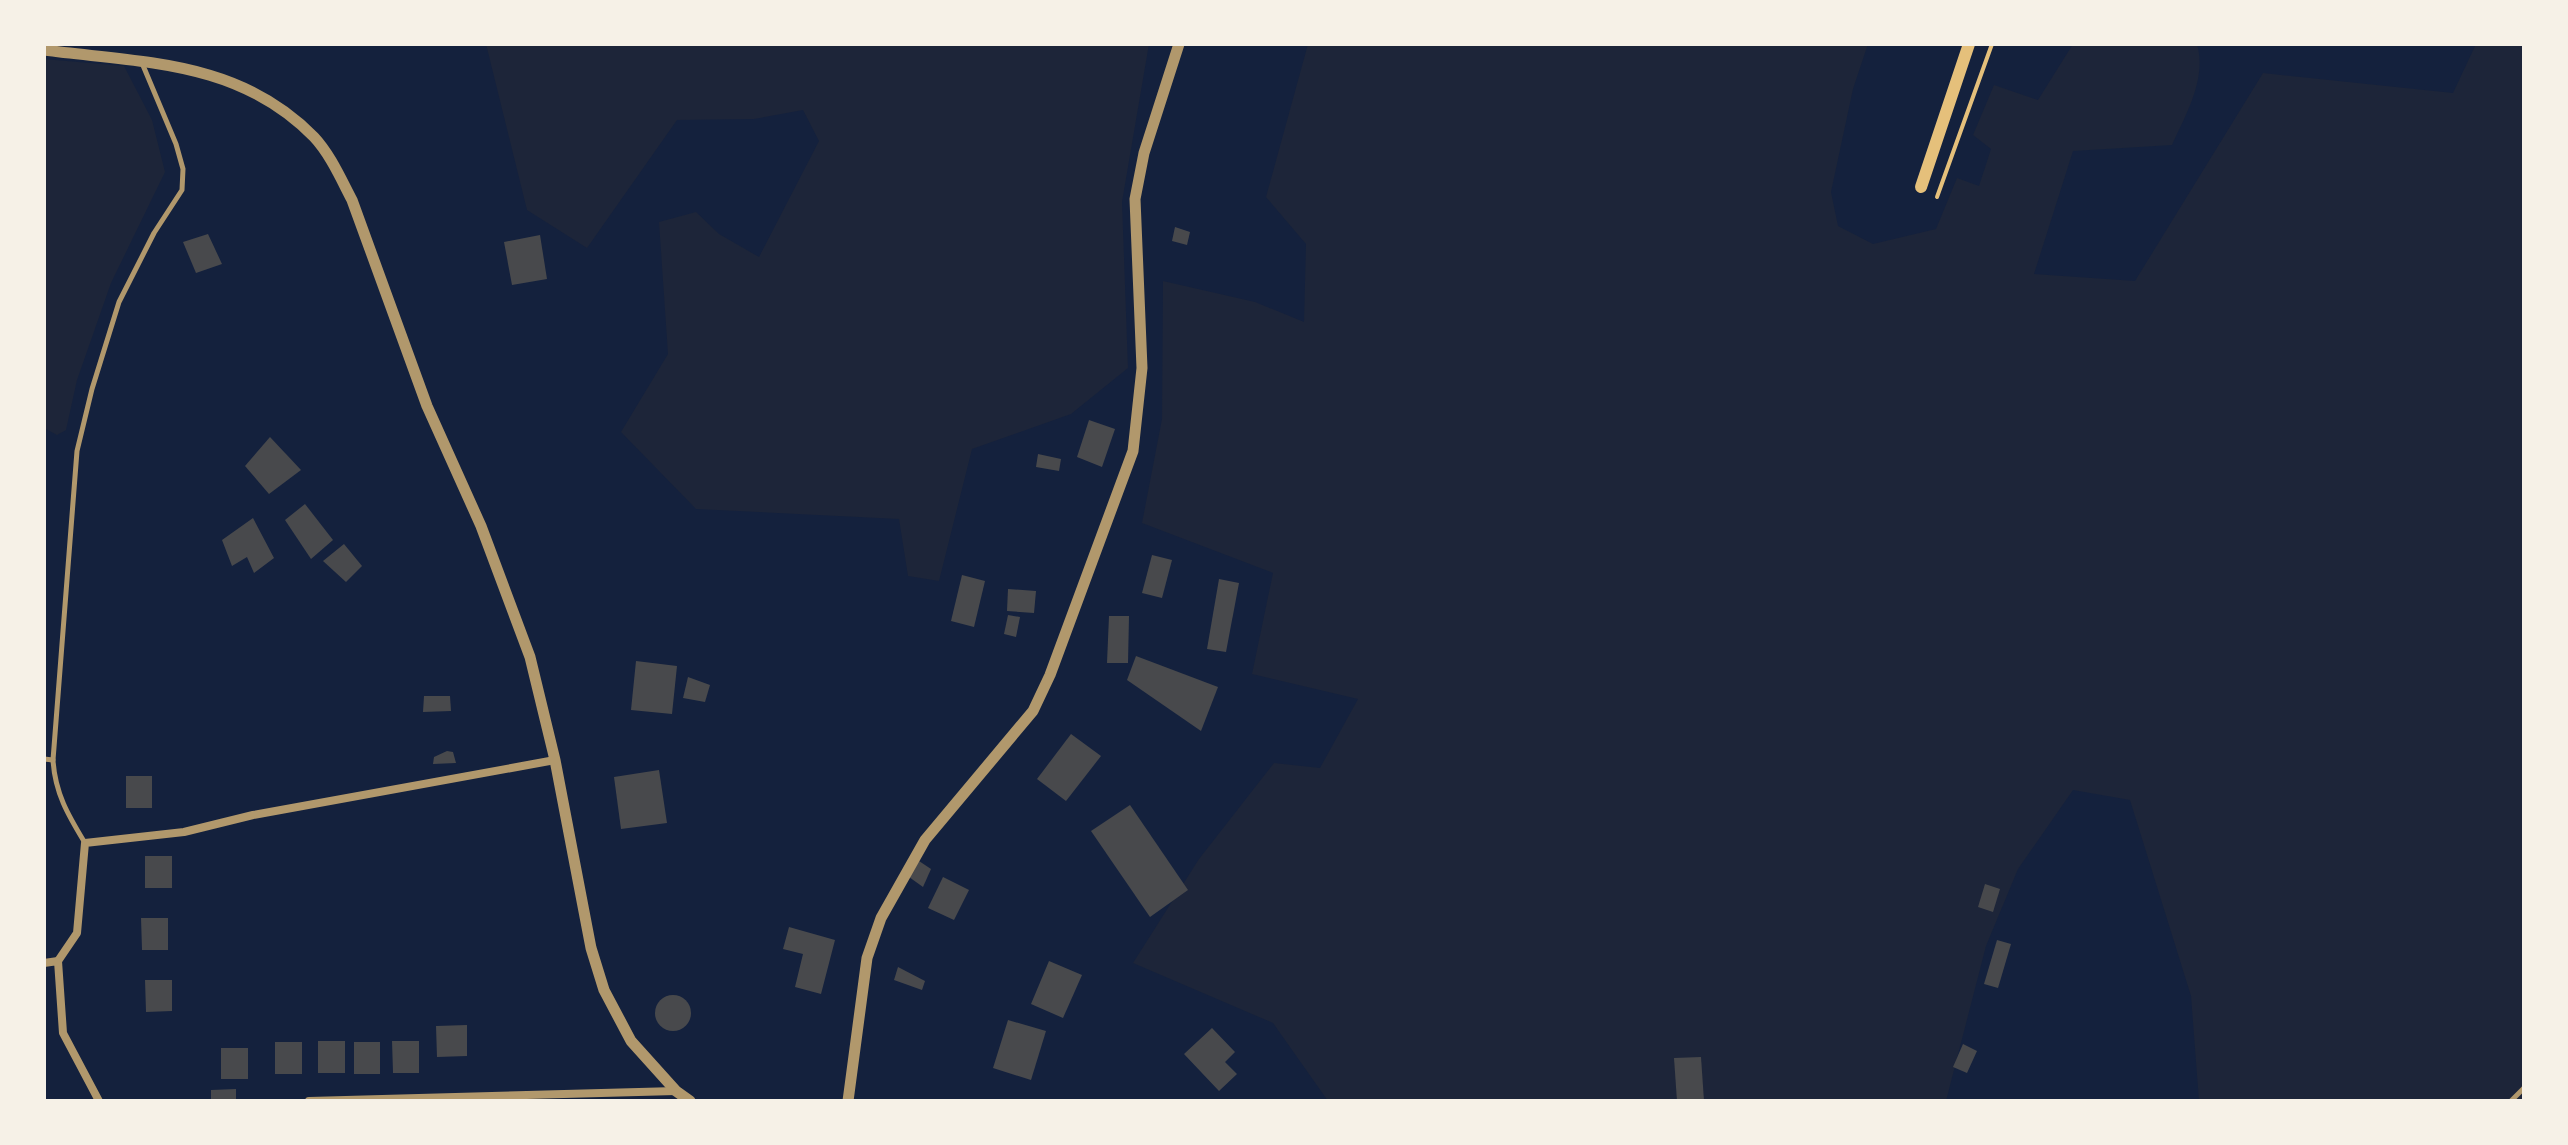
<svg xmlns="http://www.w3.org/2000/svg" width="2568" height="1145" font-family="Georgia,serif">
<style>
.green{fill:#1d2539}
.building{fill:#48494c}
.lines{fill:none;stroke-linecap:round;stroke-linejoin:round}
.path{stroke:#e5c07b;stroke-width:4}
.service{stroke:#b1986c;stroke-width:5}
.minor{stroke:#b1986c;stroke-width:8}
.tertiary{stroke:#b1986c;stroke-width:11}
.secondary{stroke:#e5c07b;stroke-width:12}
</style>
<rect width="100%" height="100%" fill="#14213d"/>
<g class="green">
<polygon points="486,44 1149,44 1122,202 1128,368 1071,414 972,449 939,581 908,576 899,519 696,509 621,432 668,354 659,222 696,212 719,234 759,257 819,141 803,110 754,119 677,120 587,248 527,210"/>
<path d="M1308,44H1868L1853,89L1831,192L1838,226L1873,244L1936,229L1957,178L1979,186L1991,149L1973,135L1994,85L2038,100L2073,44H2197C2207,79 2186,114 2172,145L2073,151L2034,274L2135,281L2263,73L2453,93L2476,44H2524V1101H2199L2191,996L2130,800L2073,790L2018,869L1986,946L1946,1101H1328L1273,1023L1133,963L1199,859L1274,763L1320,768L1358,699L1252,674L1273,573L1142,523L1162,419L1163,281L1255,302L1304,322L1306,244L1266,197Z"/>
<polygon points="44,59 124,66 152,120 165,172 111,283 77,380 66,430 57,435 44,428"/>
</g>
<g class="building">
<polygon points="1175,227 1190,232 1187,245 1172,241"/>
<polygon points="208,234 222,264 196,273 183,242"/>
<polygon points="540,235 547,279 512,285 504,242"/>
<polygon points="1089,420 1115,429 1102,467 1077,457"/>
<polygon points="270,437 301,470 269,494 245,466"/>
<polygon points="1038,454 1061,459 1059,471 1036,467"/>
<polygon points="305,504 333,540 311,559 285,520"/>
<polygon points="253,518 274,558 254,573 247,557 232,566 222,540"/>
<polygon points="344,544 362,566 346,582 323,561"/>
<polygon points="1152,555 1172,560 1162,598 1142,593"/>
<polygon points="962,575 985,581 974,627 951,621"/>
<polygon points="1219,579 1239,583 1226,652 1207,649"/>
<polygon points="1008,589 1036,591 1034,613 1007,611"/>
<polygon points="1008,615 1020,617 1016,637 1004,634"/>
<polygon points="1109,616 1129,616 1128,663 1107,663"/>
<polygon points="1136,656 1218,687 1201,731 1127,680"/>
<polygon points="636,661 677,666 672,714 631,710"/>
<polygon points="688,677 710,685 705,702 683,698"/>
<polygon points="424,696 450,696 451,711 423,712"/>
<polygon points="1071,734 1101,756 1066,801 1037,779"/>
<polygon points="447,751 453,752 456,763 433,764 434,757"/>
<polygon points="659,770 667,823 621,829 614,777"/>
<rect x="126" y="776" width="26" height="32"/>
<polygon points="1130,805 1188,890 1150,917 1091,831"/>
<rect x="145" y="856" width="27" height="32"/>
<polygon points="919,861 931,869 923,887 909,877"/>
<polygon points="943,877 969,890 954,920 928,908"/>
<polygon points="1985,884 2000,889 1993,912 1978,907"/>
<polygon points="141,918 168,918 168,950 142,950"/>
<polygon points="789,927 835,940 821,994 795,987 803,954 783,949"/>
<polygon points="1997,940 2011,944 1998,988 1984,984"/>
<polygon points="1049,961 1082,975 1063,1018 1031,1004"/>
<polygon points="898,967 925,981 922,990 894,980"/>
<polygon points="145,980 172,980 172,1011 146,1012"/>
<circle cx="673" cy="1013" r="18"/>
<polygon points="1008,1020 1046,1031 1031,1080 993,1068"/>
<polygon points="467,1025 467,1056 437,1057 436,1026"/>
<polygon points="1212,1028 1235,1052 1225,1062 1237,1074 1219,1091 1184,1054"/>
<rect x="318" y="1041" width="27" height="32"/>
<polygon points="392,1041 419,1041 419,1073 393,1073"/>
<rect x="275" y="1042" width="27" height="32"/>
<rect x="354" y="1042" width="26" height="32"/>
<polygon points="1963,1044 1977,1051 1967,1073 1953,1067"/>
<rect x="221" y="1048" width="27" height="31"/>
<polygon points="1701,1057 1704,1101 1677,1101 1674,1058"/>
<polygon points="236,1089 236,1101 211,1101 211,1090"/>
</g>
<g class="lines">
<polyline class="path" points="1937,197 1992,44"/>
<g class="service">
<polyline points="44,759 53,760"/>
<path d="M85,843C68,815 55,793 53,760L77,451L92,389L119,302L154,233L182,190L183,169L176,144L142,63"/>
<polyline points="2511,1101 2524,1088"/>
</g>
<g class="minor">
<polyline points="58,961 77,933 85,843 184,832 253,815 555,760"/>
<polyline points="44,963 58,961 63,1033 99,1101"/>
<polyline points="309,1101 676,1091"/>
</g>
<g class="tertiary">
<path d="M44,50C143,63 239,60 314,137C330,154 341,179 352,200L427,406L481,526L530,657L555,760L591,948L604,990L631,1041L676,1091L690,1101"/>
<polyline points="848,1101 867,958 881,918 925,840 1033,711 1050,675 1133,451 1142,368 1135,199 1144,153 1179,44"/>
</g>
<polyline class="secondary" points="1921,187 1969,44"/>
</g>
<rect width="2568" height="1145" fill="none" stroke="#f6f1e7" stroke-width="92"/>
</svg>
